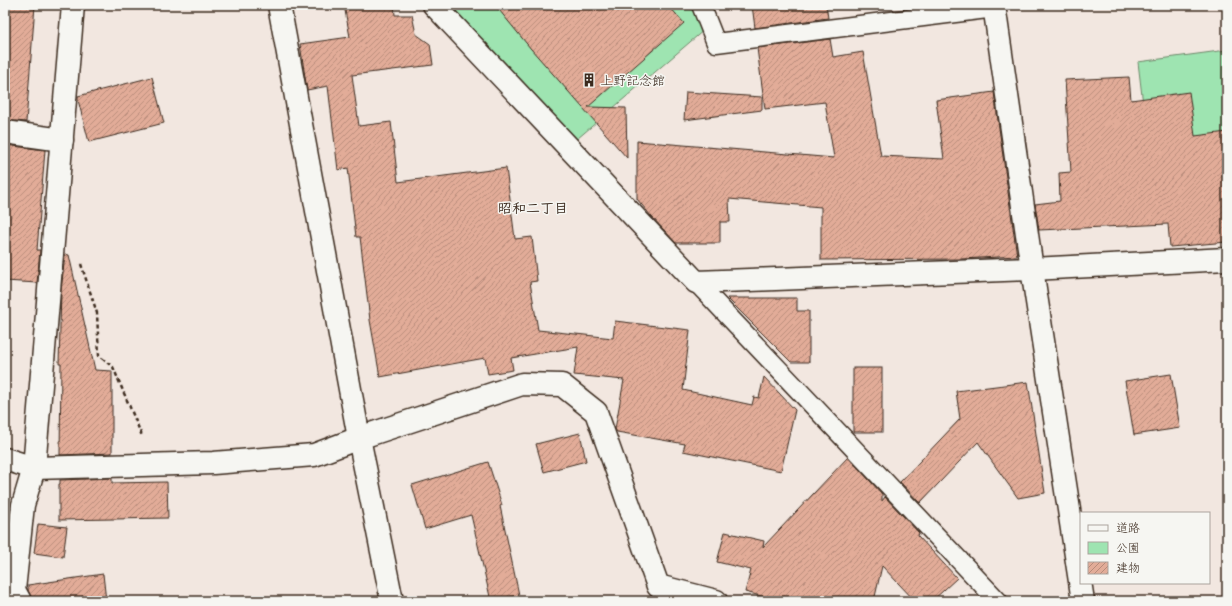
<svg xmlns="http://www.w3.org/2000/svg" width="1232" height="606" font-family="'Comic Neue','Klee One',sans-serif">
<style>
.green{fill:#9ee4b1;stroke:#6c8768}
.building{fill:url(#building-hatch);stroke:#3b2a1e}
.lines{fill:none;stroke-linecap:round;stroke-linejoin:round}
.lane-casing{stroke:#3b2a1e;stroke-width:21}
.street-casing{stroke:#3b2a1e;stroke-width:25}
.path{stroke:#3b2a1e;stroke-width:2.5;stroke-dasharray:4 3;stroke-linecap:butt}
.lane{stroke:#f6f6f2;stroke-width:18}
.street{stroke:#f6f6f2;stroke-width:22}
.labels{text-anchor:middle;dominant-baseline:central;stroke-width:3;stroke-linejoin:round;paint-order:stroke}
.poi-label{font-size:13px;fill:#3b2a1e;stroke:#f6f6f2;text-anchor:start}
.neighbourhood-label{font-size:14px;font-weight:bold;fill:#3b2a1e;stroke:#f6f6f2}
</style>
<defs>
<pattern id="building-hatch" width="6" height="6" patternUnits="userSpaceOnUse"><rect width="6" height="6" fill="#e2ac98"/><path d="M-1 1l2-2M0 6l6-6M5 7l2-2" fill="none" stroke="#b88c7b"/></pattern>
</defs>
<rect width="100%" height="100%" fill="#f2e7e0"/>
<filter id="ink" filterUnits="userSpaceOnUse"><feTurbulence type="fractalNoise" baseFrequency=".025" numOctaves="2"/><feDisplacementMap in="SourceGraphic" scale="8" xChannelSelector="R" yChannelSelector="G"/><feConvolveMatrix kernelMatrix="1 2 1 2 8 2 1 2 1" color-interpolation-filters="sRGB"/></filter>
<g filter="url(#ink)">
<g class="green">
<polygon points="441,5 691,5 704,30 577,139 569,139"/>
<polygon points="1227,50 1227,162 1151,172 1138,62"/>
</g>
<g class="building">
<polygon points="5,5 35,5 26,122 5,120"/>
<polygon points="344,5 394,5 395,15 412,15 416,34 430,44 433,65 352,75 359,126 391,122 398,182 506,168 515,239 532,237 537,281 530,282 538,330 613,338 615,321 690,330 683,390 752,405 754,397 759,398 764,377 795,410 781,471 683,451 685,444 617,432 615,429 624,380 574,375 578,347 511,358 513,370 488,374 485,358 380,377 370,320 360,237 356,237 348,168 338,170 328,86 307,90 300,44 350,37"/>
<polygon points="495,5 668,5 684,23 588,107 626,108 627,158 531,49"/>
<polygon points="752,5 826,5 828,18 755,28"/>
<polygon points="830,39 833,57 863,52 881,156 944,159 936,100 994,92 1017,256 961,259 821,260 821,207 729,199 730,222 720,222 720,243 676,243 651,216 637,199 637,141 834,158 825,102 765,109 757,48"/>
<polygon points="152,77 164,123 89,142 78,100 78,96"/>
<polygon points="1129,77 1131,100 1189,92 1195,136 1227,132 1227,242 1170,247 1168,224 1039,230 1035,204 1060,201 1059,173 1071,172 1065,80"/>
<polygon points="686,92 762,97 762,110 684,120"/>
<polygon points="5,145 45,150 37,250 40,250 37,283 5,281"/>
<polygon points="65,254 69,255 95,370 112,371 112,453 60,455 61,364 59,364 61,291"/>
<polygon points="727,298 797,298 797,311 809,311 809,362 791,362"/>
<rect x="853" y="368" width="29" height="64"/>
<polygon points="1171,374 1180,428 1134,435 1125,381"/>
<polygon points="1028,382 1045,493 1018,498 978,442 920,503 900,482 960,419 956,391"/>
<polygon points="580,433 586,461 544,472 536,444"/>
<polygon points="848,457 882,494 882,501 885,497 919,533 918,536 957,578 932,601 915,601 882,566 874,601 781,601 745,592 751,570 717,562 725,532 764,541 763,547"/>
<polygon points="488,462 502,505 500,506 519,595 491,601 471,515 425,529 412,485"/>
<polygon points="112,478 112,483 167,482 168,518 59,520 59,484 60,484 60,480"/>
<polygon points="38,524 67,527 63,557 34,553"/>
<polygon points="103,574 106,601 32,601 28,590 28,585"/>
</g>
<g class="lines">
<g class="lane-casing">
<g id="lane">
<polyline points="701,5 716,43 995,8"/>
<polyline points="696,282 998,601"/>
</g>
</g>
<g class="street-casing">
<g id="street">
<polyline points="279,5 359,438 392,601"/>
<polyline points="434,5 696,282 1032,269 1227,259"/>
<polyline points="994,5 1032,269 1083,601"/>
<polyline points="5,132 62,140"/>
<polyline points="5,459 34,468 213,463 314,455 359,438 522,384 562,385 596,412 658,586 716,601"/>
<polyline points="20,601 14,590 23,505 34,468 73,5"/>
</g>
</g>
<polyline class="path" points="81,264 97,313 99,356 113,367 142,436"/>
<use href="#lane" class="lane"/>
<use href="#street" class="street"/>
</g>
</g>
<defs>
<g id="building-bare" transform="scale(1.08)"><path d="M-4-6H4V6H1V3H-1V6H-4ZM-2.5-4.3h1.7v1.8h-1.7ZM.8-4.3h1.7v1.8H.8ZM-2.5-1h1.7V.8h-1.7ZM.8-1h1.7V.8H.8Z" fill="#3b2a1e" stroke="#f6f6f2" stroke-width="2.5" paint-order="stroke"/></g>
</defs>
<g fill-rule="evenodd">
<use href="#building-bare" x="589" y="80"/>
</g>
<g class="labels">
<g class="poi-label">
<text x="600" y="80">上野記念館</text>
</g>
<g class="neighbourhood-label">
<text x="533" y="208">昭和二丁目</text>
</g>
</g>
<rect width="1232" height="606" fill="none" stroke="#f6f6f2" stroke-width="20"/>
<rect x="10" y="10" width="1212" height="586" fill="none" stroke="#3b2a1e" stroke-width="1.5" filter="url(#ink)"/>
<rect x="1080" y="512" width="130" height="72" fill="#f6f6f2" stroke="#aba49d"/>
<rect x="1088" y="525" width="20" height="6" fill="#f6f6f2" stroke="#aba49d"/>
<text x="1116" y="532" font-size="12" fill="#3b2a1e">道路</text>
<rect x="1088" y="542" width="20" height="12" fill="#9ee4b1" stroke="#aba49d"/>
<text x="1116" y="552" font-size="12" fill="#3b2a1e">公園</text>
<rect x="1088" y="562" width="20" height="12" fill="url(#building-hatch)" stroke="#aba49d"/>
<text x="1116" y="572" font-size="12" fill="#3b2a1e">建物</text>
</svg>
